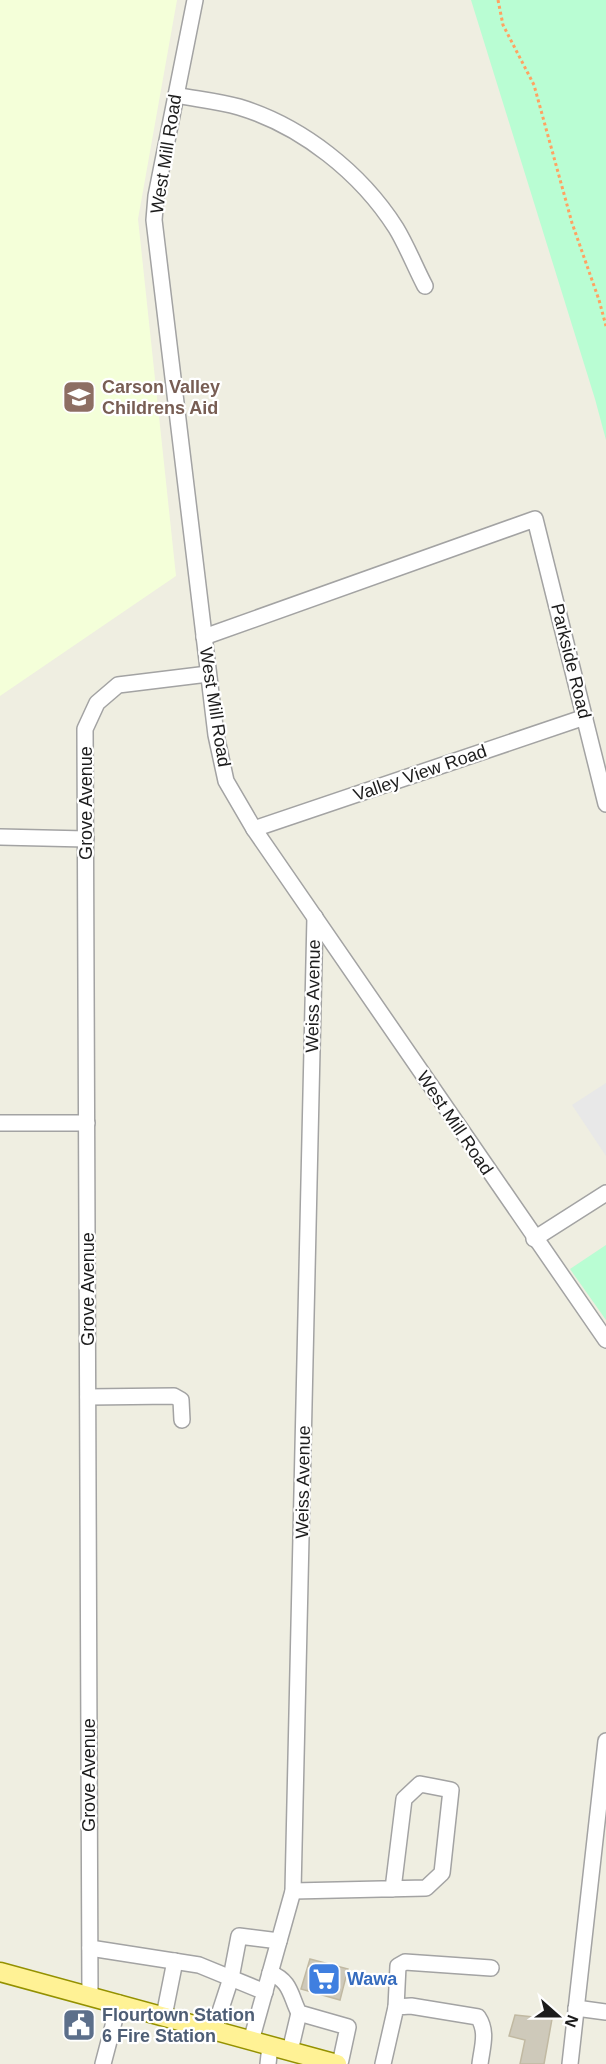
<svg xmlns="http://www.w3.org/2000/svg" width="606" height="2064" font-family="Helvetica,sans-serif">
<style>
.education{fill:#f4ffd9}
.park{fill:#b9fdd3}
.parking{fill:#e8e8e8}
.building{fill:#cec9ba;stroke:#c1b9a2;stroke-width:1.5}
.lines{fill:none;stroke-linecap:round;stroke-linejoin:round}
.minor-casing{stroke:#a3a3a3;stroke-width:18}
.major-casing{stroke:#949100;stroke-width:21}
.path{stroke:#ffa261;stroke-width:3;stroke-dasharray:3 3;stroke-linecap:butt}
.minor{stroke:#fff;stroke-width:15}
.major{stroke:#fff295;stroke-width:18}
.labels{text-anchor:middle;dominant-baseline:central;stroke-width:4.5;stroke-linejoin:round;paint-order:stroke}
.street-label{font-size:18px;fill:#1c1c1c;stroke:#fff}
.education-label{font-size:18px;font-weight:bold;fill:#785e54;stroke:#fff;text-anchor:start}
.shop-label{font-size:18px;font-weight:bold;fill:#366cbe;stroke:#fff;text-anchor:start}
.service-label{font-size:18px;font-weight:bold;fill:#4e5e75;stroke:#fff;text-anchor:start}
</style>
<rect width="100%" height="100%" fill="#efeee1"/>
<polygon class="education" points="0,0 177,0 138,219 176,576 0,696"/>
<g class="park">
<polygon points="471,0 606,0 606,440 595,399"/>
<polygon points="606,1245 606,1320 570,1269"/>
</g>
<polygon class="parking" points="606,1083 606,1156 572,1105"/>
<g class="building">
<polygon points="310,1959 348,1969 340,2000 301,1989"/>
<polygon points="515,2015 552,2019 544,2064 520,2064 525,2040 509,2036"/>
</g>
<g class="lines">
<g class="minor-casing">
<g id="minor">
<polyline points="195,0 156,196 154,220 216,735 226,781 254,829 606,1340"/>
<path d="M176,95C196,99 218,101 239,107C302,126 361,173 396,228C407,246 415,267 425,286"/>
<polyline points="204,637 535,519 606,804"/>
<polyline points="254,829 585,717"/>
<polyline points="0,837 86,839"/>
<polyline points="0,1123 87,1123"/>
<polyline points="534,1239 606,1193"/>
<polyline points="88,1397 174,1396 181,1400 182,1420"/>
<polyline points="293,1891 426,1888 442,1873 451,1790 420,1784 404,1799 393,1889"/>
<polyline points="90,1948 199,1965 265,1992"/>
<path d="M270,1973C291,1981 290,1995 299,2013L348,2027L340,2064"/>
<polyline points="90,1995 85,729 97,703 118,685 208,674"/>
<polyline points="396,2007 398,1966 405,1962 491,1968"/>
<polyline points="576,2008 606,2012"/>
<polyline points="164,2016 175,1961"/>
<polyline points="214,2030 231,1978 239,1936 279,1941"/>
<polyline points="251,2041 293,1891 315,917"/>
<polyline points="290,2051 299,2013"/>
<polyline points="103,2064 119,2003"/>
<polyline points="268,2064 270,2046"/>
<path d="M383,2064L396,2007L411,2006L478,2017C488,2032 482,2047 480,2064"/>
<polyline points="570,2064 606,1741"/>
</g>
</g>
<g class="major-casing">
<polyline id="major" points="0,1972 337,2064"/>
</g>
<polyline class="path" points="498,0 503,25 534,85 572,223 599,300 606,326"/>
<use href="#minor" class="minor"/>
<use href="#major" class="major"/>
</g>
<defs>
<g id="school-square" transform="scale(1.725)"><rect x="-9" y="-9" width="18" height="18" rx="4" fill="#8d6e63" stroke="#fff"/><path d="M0-5L7-2L0 1L-7-2ZM-4 1L0 2.5L4 1V4Q0 6-4 4Z" fill="#fff"/></g>
<g id="supermarket-square" transform="scale(1.725)"><rect x="-9" y="-9" width="18" height="18" rx="4" fill="#3f7fe0" stroke="#fff"/><path d="M-6-5.5h2.5l.6 2H6L4.5 2H-2.5L-4.4-4H-6ZM-1.5 3.2a1.3 1.3 0 1 0 .1 0ZM3 3.2a1.3 1.3 0 1 0 .1 0Z" fill="#fff"/></g>
<g id="civic-square" transform="scale(1.725)"><rect x="-9" y="-9" width="18" height="18" rx="4" fill="#5c6f8a" stroke="#fff"/><path d="M-.6-6.5H3V-4.5H.6V-3L4-1V1h2V6H-6V1h2V-1L-.6-3ZM-1.2 2.5V6h2.4V2.5Z" fill="#fff"/></g>
</defs>
<g fill-rule="evenodd">
<use href="#school-square" x="79" y="397"/>
<use href="#supermarket-square" x="324" y="1979"/>
<use href="#civic-square" x="79" y="2025"/>
</g>
<g class="labels">
<g class="street-label">
<text transform="translate(166 154) rotate(-81)">West Mill Road</text>
<text transform="translate(571 661) rotate(76)">Parkside Road</text>
<text transform="translate(215 707) rotate(81)">West Mill Road</text>
<text transform="translate(420 773) rotate(-19)">Valley View Road</text>
<text transform="translate(86 803) rotate(-90)">Grove Avenue</text>
<text transform="translate(313 996) rotate(-89)">Weiss Avenue</text>
<text transform="translate(455 1123) rotate(56)">West Mill Road</text>
<text transform="translate(88 1289) rotate(-90)">Grove Avenue</text>
<text transform="translate(303 1482) rotate(-89)">Weiss Avenue</text>
<text transform="translate(89 1775) rotate(-90)">Grove Avenue</text>
</g>
<g class="education-label">
<text x="102" y="387">Carson Valley<tspan x="102" dy="21">Childrens Aid</tspan></text>
</g>
<g class="shop-label">
<text x="347" y="1979">Wawa</text>
</g>
<g class="service-label">
<text x="102" y="2015">Flourtown Station<tspan x="102" dy="21">6 Fire Station</tspan></text>
</g>
</g>
<g transform="translate(558 2016) rotate(111)" stroke="#ffffff" stroke-width="4.5" paint-order="stroke">
<path d="M0-4.5L10 22L0 15L-10 22Z" fill="#1c1c1c"/>
<text y="-9" font-size="16" font-weight="bold" text-anchor="middle" fill="#1c1c1c">N</text>
</g>
</svg>
